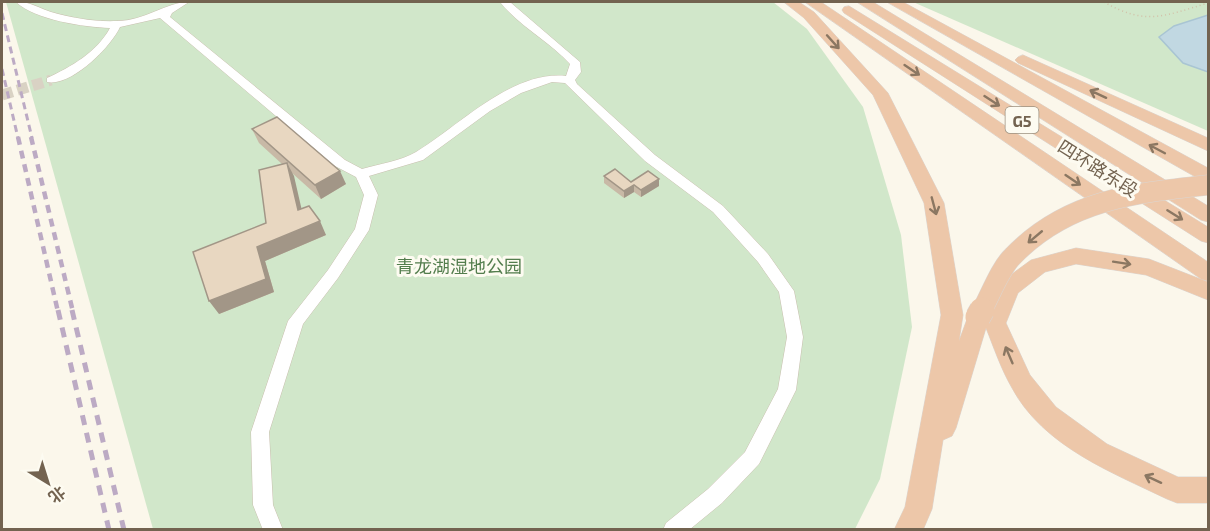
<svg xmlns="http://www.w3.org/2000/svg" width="1210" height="531" font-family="'Exo 2','Noto Sans SC',sans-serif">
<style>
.green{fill:#d1e7ca}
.water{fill:#c1d8e2;stroke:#a9c5d3;stroke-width:1.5}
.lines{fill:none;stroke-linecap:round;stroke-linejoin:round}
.minor-tunnel{stroke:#d9d2c4;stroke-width:11;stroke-dasharray:11 5;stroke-linecap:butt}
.minor-casing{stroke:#c9bfaf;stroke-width:1}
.highway-casing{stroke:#dbd6d2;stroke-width:1}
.path{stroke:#d2c0a8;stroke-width:1.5;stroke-dasharray:1 3;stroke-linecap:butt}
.minor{fill:#fff;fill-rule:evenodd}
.highway{fill:#edc7a9;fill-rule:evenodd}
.rail-far2{stroke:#bcaac4;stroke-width:3;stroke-dasharray:7 4.5;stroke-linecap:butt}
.rail-far1{stroke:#bcaac4;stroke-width:4.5;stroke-dasharray:8 6;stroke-linecap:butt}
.rail{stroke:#bcaac4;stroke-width:5;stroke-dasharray:10 8;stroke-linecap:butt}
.highway-bridge-far1-casing{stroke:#dbd6d2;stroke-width:21;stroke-linecap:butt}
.highway-bridge-casing{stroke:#dbd6d2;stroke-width:26;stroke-linecap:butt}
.highway-bridge-far1{stroke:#edc7a9;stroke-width:20}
.highway-bridge{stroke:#edc7a9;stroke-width:25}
.wall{fill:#c8b9a6}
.shaded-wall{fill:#a29687}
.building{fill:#e8d7c1;stroke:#a29687;stroke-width:1.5}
.oneway{stroke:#8b7762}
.labels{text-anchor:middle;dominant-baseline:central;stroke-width:6;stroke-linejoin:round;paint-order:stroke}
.shield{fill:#fdfbf1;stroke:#9c9180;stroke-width:1.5}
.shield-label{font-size:16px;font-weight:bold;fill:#736350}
.street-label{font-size:18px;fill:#736350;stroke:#fdfbf1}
.park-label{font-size:18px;fill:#537d4d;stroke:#fdfbf1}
</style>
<rect width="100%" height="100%" fill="#fbf7eb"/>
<g class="green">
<polygon points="6,2 773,2 807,29 863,107 901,235 912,327 880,479 855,529 153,529"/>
<polygon points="913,2 1208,2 1208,131"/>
</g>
<polygon class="water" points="1208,15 1208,72 1183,63 1159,37 1174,26"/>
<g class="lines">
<polyline class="minor-tunnel" points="2,95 51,80"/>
<g class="minor-casing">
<path id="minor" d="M16,2C29,1 39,8 51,12C72,18 95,22 117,21C145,21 166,2 189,2L172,13L170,17L345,160L362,169C379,164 401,161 416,152C459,126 512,70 566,76L570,64C549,41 520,27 500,2H510L580,62L581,72L575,80L577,84L655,155L723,206L768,254L794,291L803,337L796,390L759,464L722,503L689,530H663L666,523L708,489L745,452L778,389L787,337L779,292L758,262L713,212L645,161L565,83L552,82L521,93L490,111L423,160L369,176L378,195L369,230L338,278L303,324L269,432L273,505L283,530H263L253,505L251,432L288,321L328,270L355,229L364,195L356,177L335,166L160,18L120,27C111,47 71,87 47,82V78C71,67 97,52 110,28C84,27 35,20 16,2Z"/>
</g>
<g class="highway-casing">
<g id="highway">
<path d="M784,2H799L814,12L888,93L944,203L963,315L959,341L970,311L978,308L986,311L988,314L1001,282L1031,260L1076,248L1149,259L1208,282V300L1146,275L1076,264L1045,272L1018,293L1006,323L1030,375L1056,407L1107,444L1178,477H1208V503H1177L1167,499C1111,472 1043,446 1012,388C1001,369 994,348 986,328L956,428L952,436L943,440L932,509L923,530H894L905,507L941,315L924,203L873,95L804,18Z"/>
<polygon points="805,2 821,2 1208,262 1208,281 1201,279"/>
<polygon points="857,2 873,2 1208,206 1208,222 1201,220"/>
<polygon points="887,2 903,2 1208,168 1208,182 1201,180"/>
<polygon points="849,6 1208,227 1208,243 1201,241 844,13 842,10 844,7"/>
<polygon points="1023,55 1208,138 1208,151 1018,63 1015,60 1018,57"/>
</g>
</g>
<path class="path" d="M1104,2C1146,26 1164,16 1208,3"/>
<use href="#minor" class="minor"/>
<use href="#highway" class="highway"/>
<g class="rail-far2">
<polyline points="2,13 32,138"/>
<polyline points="2,69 18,138"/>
</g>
<g class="rail-far1">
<polyline points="18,137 58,312"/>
<polyline points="31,137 73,312"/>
</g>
<g class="rail">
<polyline points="58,310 109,530"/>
<polyline points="72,310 124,530"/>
</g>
<g class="highway-bridge-far1-casing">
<path id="highway-bridge-far1" d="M981,312C990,296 1000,268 1013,256C1067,200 1134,193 1208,185"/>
</g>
<g class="highway-bridge-casing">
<polyline id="highway-bridge" points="978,317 982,310"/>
</g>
<use href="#highway-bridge-far1" class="highway-bridge-far1"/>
<use href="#highway-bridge" class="highway-bridge"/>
</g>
<g class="wall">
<polygon points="252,129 346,184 321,199 292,173 301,209 326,235 265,261 274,292 219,314 266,223 282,164 259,143"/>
<polygon points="604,176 631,182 659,186 641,197 634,192 624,198 604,183"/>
</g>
<g class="shaded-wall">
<polygon points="287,163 294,176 305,224 298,210"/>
<polygon points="340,171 346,184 321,199 315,185"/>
<polygon points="659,179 659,186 641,197 641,190"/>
<polygon points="634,185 634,192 624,198 624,191"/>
<polygon points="320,221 326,235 265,261 274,292 219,314 209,301 257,247"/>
</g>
<g class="building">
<polygon points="277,117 340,171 315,185 252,129"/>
<polygon points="287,163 298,210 309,206 320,221 257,247 266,279 209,301 193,252 266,223 259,170"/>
<polygon points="615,169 631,182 648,171 659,179 641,190 634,185 624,191 604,176"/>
</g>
<defs><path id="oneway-shaft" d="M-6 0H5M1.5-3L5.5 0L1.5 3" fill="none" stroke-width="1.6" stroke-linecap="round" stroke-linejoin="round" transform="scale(1.5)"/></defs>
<g class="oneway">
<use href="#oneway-shaft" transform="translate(833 42) rotate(48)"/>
<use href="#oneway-shaft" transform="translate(912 70) rotate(34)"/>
<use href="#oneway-shaft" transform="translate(1098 94) rotate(-155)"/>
<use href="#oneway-shaft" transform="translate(992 101) rotate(33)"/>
<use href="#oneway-shaft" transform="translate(1157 149) rotate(-152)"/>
<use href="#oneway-shaft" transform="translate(1073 180) rotate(34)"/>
<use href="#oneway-shaft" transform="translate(934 206) rotate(75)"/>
<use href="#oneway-shaft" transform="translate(1175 215) rotate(32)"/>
<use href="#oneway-shaft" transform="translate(1035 237) rotate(140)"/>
<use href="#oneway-shaft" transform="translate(1122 263) rotate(9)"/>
<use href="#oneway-shaft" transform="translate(1009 355) rotate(-113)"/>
<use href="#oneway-shaft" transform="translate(1153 479) rotate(-155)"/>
</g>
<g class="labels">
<rect class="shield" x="1005.5" y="107" width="33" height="26" rx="4.5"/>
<g class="shield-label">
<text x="1022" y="120">G5</text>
</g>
<g class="street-label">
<text transform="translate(1098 168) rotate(32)">四环路东段</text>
</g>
<g class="park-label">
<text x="459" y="266">青龙湖湿地公园</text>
</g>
</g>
<rect width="1210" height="531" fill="none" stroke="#736350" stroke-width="6"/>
<g transform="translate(48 483) rotate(142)" stroke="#fdfbf1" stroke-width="4.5" paint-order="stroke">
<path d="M0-4.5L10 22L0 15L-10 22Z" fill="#736350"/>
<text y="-9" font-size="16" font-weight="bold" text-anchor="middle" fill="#736350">北</text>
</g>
</svg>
